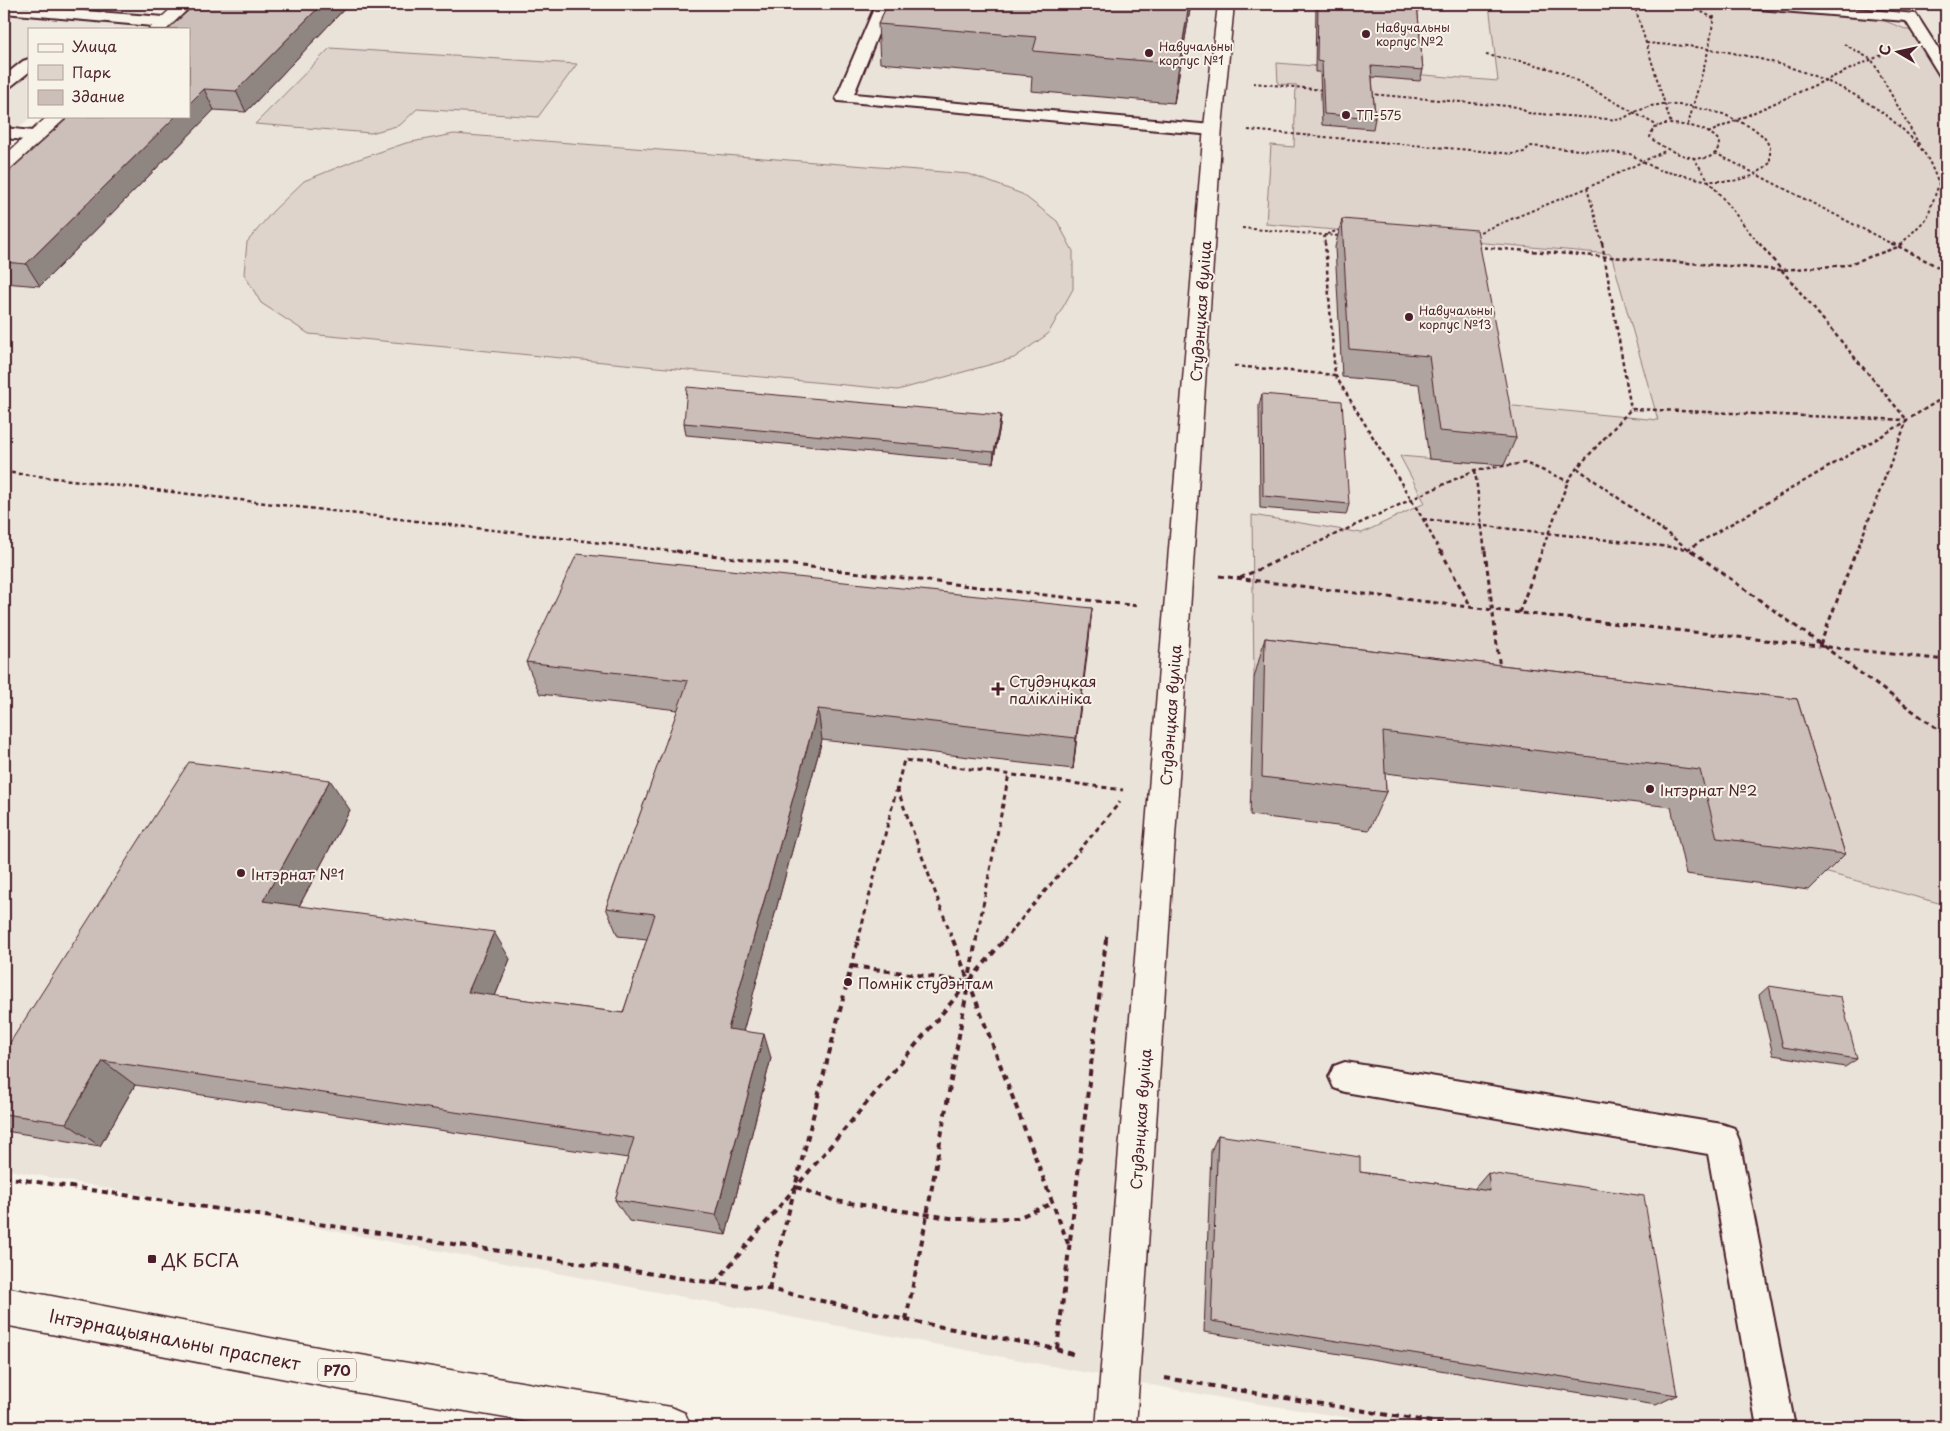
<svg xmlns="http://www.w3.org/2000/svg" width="1950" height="1431" font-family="'Playpen Sans',sans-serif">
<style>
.built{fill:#eae3da}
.green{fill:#ded4cc;stroke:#947a7c}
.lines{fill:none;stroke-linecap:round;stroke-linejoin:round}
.service-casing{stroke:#4a1f2b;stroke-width:4}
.pedestrian-casing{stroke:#4a1f2b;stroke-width:3}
.minor-casing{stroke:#4a1f2b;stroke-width:3}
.primary-casing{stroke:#4a1f2b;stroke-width:3}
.path-far3{stroke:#4a1f2b;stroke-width:2;stroke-dasharray:3 2.5;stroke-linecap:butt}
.path-far2{stroke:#4a1f2b;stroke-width:2.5;stroke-dasharray:4 3;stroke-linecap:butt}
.path-far1{stroke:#4a1f2b;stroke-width:3;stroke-dasharray:5 4;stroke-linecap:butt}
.path{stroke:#4a1f2b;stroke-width:4;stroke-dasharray:6 5;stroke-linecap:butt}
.service{fill:#f7f3e8;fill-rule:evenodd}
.pedestrian{fill:#f7f3e8;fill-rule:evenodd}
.minor{fill:#f7f3e8;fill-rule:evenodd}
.primary{fill:#f7f3e8;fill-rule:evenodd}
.wall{fill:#afa49f;stroke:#4a1f2b}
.shaded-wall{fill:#8f8682;stroke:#4a1f2b}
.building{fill:#ccbfb9;stroke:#4a1f2b}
.poi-dot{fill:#4a1f2b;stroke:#f7f3e8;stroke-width:2}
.labels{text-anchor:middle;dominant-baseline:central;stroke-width:4;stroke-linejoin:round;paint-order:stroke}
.far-poi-label{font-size:12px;fill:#4a1f2b;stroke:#f7f3e8;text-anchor:start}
.shield{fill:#f7f3e8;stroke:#7e5f64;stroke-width:1}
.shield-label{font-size:14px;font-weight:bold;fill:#4a1f2b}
.street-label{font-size:15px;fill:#4a1f2b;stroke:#f7f3e8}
.poi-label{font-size:15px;fill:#4a1f2b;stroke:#f7f3e8;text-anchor:start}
.near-poi-label{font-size:18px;fill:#4a1f2b;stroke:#f7f3e8;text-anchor:start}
.near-street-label{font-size:18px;fill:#4a1f2b;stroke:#f7f3e8}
</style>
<rect width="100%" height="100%" fill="#f7f3e8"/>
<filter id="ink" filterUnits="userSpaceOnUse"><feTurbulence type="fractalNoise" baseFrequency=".02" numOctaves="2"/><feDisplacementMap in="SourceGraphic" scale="10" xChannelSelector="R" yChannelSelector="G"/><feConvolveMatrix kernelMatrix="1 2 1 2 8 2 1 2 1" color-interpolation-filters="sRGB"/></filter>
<g filter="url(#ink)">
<g class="built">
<polygon points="4,4 159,4 131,29 29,29 29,116 32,116 4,141"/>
<polygon points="206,4 1946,4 1946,1427 1408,1427 1210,1396 4,1169 4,185 189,116 189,29"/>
</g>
<g class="green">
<polygon points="1489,4 1790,4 1857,10 1913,32 1946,87 1946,905 1802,866 1766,738 1254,678 1252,515 1362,533 1425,503 1400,456 1504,465 1493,404 1658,420 1611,254 1266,224 1271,145 1294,147 1296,85 1278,84 1277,63 1498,81"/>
<polygon points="330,48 577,64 538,117 417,109 400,125 371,133 255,124"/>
<polygon points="454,134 969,174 1022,194 1057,221 1073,251 1073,289 1048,334 1014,358 898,390 309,334 261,303 244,274 247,242 273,211 304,181 356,160 406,143"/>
</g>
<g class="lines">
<g class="service-casing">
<g id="service">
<polygon points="876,4 890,4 854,94 1213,125 1219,126 1221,130 1219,134 1213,135 838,101 836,98"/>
<polygon points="1738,4 1799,4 1916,14 1946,61 1946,78 1940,76 1906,21 1745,8 1740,7"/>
<polygon points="4,5 164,17 169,19 172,22 169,25 164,27 4,13"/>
<polygon points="29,59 29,72 10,87 4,89 4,76 23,61"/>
<polygon points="4,128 42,132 45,136 42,140 36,141 4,138"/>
<polygon points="1345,1062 1722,1124 1734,1128 1739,1140 1795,1427 1757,1427 1708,1154 1345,1092 1334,1088 1329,1077 1334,1066"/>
</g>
</g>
<g class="pedestrian-casing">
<polygon id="pedestrian" points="1218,4 1234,4 1222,127 1136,1427 1096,1427 1204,127"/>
</g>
<g class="minor-casing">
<g id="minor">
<polygon points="176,4 193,4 167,29 149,29"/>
<polygon points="48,116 68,116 10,169 4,170 4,156"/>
</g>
</g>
<g class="primary-casing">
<polygon id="primary" points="4,1287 349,1353 671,1407 685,1413 691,1427 558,1427 349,1391 4,1325"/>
</g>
<g class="path-far3">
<polyline points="1634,4 1671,124"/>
<polyline points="1687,4 1715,19"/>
<path d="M1646,43C1665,45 1684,45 1703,48C1781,59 1871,87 1922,150C1930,160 1934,173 1939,184L1927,218L1900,245"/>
<polyline points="1844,44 1872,60 1920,146"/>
<polyline points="1486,55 1526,62 1561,72 1658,126"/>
<polyline points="1253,83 1324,90"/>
<path d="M1664,124C1682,124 1707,126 1719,141C1719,175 1663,151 1650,137L1653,129Z"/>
<polyline points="1688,125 1709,48 1714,16"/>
<polyline points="1248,130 1513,154 1524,152 1530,146 1630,154 1658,170 1709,181 1733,181 1749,177 1755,175 1770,163 1770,147 1764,137 1753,128 1723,114 1690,106 1663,104 1651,106 1635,112 1620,120 1528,113 1518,107 1370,94"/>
<polyline points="1708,133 1893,50"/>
<polyline points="1715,153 1894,245"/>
<polyline points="1693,157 1709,181 1760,245"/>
<polyline points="1939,184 1946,196"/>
<polyline points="1587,188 1603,245"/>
<polyline points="1242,228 1324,235 1325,245"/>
<polyline points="1327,234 1343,229"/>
<polyline points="1475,234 1587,188 1665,151"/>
<polyline points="1324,235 1341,236"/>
</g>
<g class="path-far2">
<polyline points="1602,243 1631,409"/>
<polyline points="1759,243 1907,420"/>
<polyline points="1892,243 1946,271"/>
<polyline points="1477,247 1781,270 1846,265 1898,247 1902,243"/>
<polyline points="1234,366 1335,375 1325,243"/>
<polyline points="1335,375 1423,519 1441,553"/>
<polyline points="1577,468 1694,553"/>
<polyline points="1475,470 1485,553"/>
<polyline points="4,472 686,553"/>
<polyline points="1423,519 1688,549 1907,421"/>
<polyline points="1295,553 1475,470 1525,463 1568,481 1577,468 1631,409 1907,420 1946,396"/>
<polyline points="1541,553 1568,481"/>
<polyline points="1856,553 1907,420"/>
</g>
<g class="path-far1">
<polyline points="676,551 1138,606"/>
<polyline points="1441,551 1470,605"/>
<polyline points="1485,551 1500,669"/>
<polyline points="1692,551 1946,735"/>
<polyline points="1219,576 1493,610 1946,660"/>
<polyline points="1240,578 1298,551"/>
<polyline points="1519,613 1542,551"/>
<polyline points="1820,645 1856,551"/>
<polyline points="897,788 953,941"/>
<polyline points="858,941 904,760 1123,790"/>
<polyline points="976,941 1009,774"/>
<polyline points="1003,941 1120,802"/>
<polyline points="1106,941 1107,935"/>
</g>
<g class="path">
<polyline points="953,940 1069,1246"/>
<polyline points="852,966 968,982"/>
<polyline points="4,1177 714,1283 769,1289 906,1320 1057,1349 1075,1355"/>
<polyline points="796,1187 836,1201 957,1219 1017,1218 1053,1203"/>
<polyline points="715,1283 1004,940"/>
<polyline points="769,1289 858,940"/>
<polyline points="906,1320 927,1215 976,940"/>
<polyline points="1057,1349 1106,940"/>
<polyline points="1165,1378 1461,1427"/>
</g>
<use href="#service" class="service"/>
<use href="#pedestrian" class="pedestrian"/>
<use href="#minor" class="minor"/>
<use href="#primary" class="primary"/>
</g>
<g class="wall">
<polygon points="183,4 349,4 246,112 214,110 40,286 4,283 4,176 187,12"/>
<polygon points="888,4 1191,4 1174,103 1031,91 1032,76 880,63 878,24"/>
<polygon points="1316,4 1417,4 1423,70 1420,81 1372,77 1375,118 1373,129 1322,125 1320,72 1315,72"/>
<polygon points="1925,4 1946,4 1946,5"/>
<polygon points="1342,219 1516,438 1504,465 1429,459 1419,384 1342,377 1335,247"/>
<polygon points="1262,394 1349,504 1346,515 1260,508 1259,405"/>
<polygon points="1001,415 1000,426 993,463 686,435 684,423"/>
<polygon points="1092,608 1073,769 822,740 743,1031 771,1058 726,1235 629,1221 615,1200 628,1158 135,1085 100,1146 5,1131 4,1130 4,1052 350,810 299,906 510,959 495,996 623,1013 647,939 618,936 606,908 678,710 540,694 526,662"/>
<polygon points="1265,638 1797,699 1845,854 1809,890 1686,874 1671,807 1385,773 1386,792 1369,830 1250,815 1254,678"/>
<polygon points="1769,986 1857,1059 1845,1067 1773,1055 1759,995"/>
<polygon points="1218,1135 1360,1172 1475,1189 1475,1188 1488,1173 1677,1395 1656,1405 1204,1332 1211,1151"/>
</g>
<g class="shaded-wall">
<polygon points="322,4 349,4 246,112 236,91"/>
<polygon points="1189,4 1191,4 1174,103 1179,64"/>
<polygon points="204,89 214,110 40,286 26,264 176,116 189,116 189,104"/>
<polygon points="1001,415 1000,426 993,463 994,452"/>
<polygon points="1092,608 1089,640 1073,769 1076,738"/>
<polygon points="818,709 822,740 737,1054 728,1029"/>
<polygon points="330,780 350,810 287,929 263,901"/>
<polygon points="494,932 510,959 486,1018 468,992"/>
<polygon points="764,1034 771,1058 726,1235 716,1215"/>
<polygon points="103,1061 135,1085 100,1146 66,1123"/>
</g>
<g class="building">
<polygon points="196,4 322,4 236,91 204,89 189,104 189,29 168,29"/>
<polygon points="888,4 1189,4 1179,64 1033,51 1037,37 878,24"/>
<polygon points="1318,4 1417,4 1423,70 1371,66 1375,118 1324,114 1322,62 1317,61"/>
<polygon points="70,116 176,116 26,264 4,262 4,176"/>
<polygon points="1342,219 1477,230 1516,438 1439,431 1429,356 1349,349"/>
<polygon points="687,387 1001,415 994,452 684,423"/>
<polygon points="1262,394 1342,401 1349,504 1263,496"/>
<polygon points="577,554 1092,608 1076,738 818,709 728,1029 764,1034 716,1215 615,1200 634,1138 103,1061 66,1123 4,1114 4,1052 189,762 330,780 263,901 494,932 468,992 623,1013 655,914 606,908 688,681 526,662"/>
<polygon points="1265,638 1797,699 1845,854 1717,838 1700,770 1383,732 1386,792 1262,777"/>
<polygon points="1769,986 1841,997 1857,1059 1783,1047"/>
<polygon points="1218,1135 1360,1157 1360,1172 1490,1191 1488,1173 1644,1196 1677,1395 1211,1321"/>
</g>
</g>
<g class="poi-dot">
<circle cx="1366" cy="34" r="5"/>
<circle cx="1149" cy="53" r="5"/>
<circle cx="1346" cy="115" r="5"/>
<circle cx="1409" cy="317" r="5"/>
<path d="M995.5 681.5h5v5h5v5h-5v5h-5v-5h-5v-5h5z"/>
<circle cx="1650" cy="789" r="5"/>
<circle cx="241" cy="873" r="5"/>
<circle cx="848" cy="982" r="5"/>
<rect x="147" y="1254" width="10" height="10" rx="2.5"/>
</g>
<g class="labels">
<g class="far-poi-label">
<text x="1376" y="27">Навучальны<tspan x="1376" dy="14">корпус №2</tspan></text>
<text x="1159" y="46">Навучальны<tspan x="1159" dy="14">корпус №1</tspan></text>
<text x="1356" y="115">ТП-575</text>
<text x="1419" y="310">Навучальны<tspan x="1419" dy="14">корпус №13</tspan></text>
</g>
<rect class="shield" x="318" y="1358.5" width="38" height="23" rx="4"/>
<g class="shield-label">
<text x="337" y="1370">Р70</text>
</g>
<g class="street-label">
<text transform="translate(1200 311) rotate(-86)">Студэнцкая вуліца</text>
<text transform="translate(1170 715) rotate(-86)">Студэнцкая вуліца</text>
<text transform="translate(1140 1119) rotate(-86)">Студэнцкая вуліца</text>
</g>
<g class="poi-label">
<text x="1009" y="680">Студэнцкая<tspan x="1009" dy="17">паліклініка</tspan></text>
<text x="1660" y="789">Інтэрнат №2</text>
<text x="251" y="873">Інтэрнат №1</text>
<text x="858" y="982">Помнік студэнтам</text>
</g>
<g class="near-poi-label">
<text x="162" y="1259">ДК БСГА</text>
</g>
<g class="near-street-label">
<text transform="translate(175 1339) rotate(11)">Інтэрнацыянальны праспект</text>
</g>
</g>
<rect width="1950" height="1431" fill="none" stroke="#f7f3e8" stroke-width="20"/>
<rect x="10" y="10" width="1930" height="1411" fill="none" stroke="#4a1f2b" stroke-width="2" filter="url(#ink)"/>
<rect x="28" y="28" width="162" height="90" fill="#f7f3e8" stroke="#b29e9c"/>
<rect x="38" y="44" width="25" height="8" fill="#f7f3e8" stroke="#b29e9c"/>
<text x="72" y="52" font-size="15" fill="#4a1f2b">Улица</text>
<rect x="38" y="65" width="25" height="15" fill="#ded4cc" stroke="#b29e9c"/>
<text x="72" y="78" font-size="15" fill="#4a1f2b">Парк</text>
<rect x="38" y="90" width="25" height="15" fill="#ccbfb9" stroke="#b29e9c"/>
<text x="72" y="102" font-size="15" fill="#4a1f2b">Здание</text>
<g transform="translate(1898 52) rotate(279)" stroke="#f7f3e8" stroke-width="4" paint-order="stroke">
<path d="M0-4L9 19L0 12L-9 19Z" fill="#4a1f2b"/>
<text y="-8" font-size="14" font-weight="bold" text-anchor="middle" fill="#4a1f2b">С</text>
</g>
</svg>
